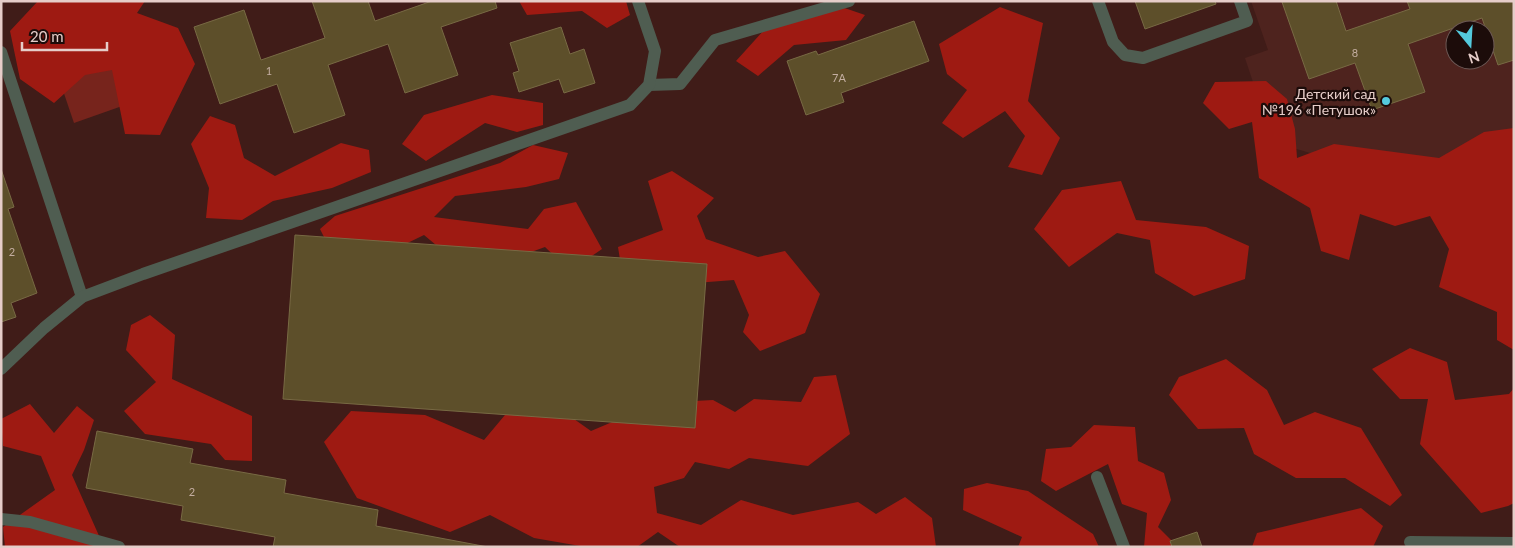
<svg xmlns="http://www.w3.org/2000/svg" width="1515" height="548" font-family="Lato,sans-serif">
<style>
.built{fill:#4e231e;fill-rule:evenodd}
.green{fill:#77241c}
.forest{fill:#9e1a12}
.building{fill:#5d4f2a;stroke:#786a44}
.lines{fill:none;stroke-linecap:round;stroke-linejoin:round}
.minor{stroke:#4f5d51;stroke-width:12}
.poi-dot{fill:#54cadd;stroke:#1c0c0a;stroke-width:2}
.labels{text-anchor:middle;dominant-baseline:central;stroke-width:4.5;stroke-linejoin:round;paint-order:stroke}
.number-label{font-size:11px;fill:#c4aea1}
.poi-label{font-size:14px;fill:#e6cdc9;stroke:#1c0c0a;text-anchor:end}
</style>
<rect width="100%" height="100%" fill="#401c18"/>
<path class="built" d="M1251,1H1514V155L1361,168L1273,142L1245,58L1268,50ZM1455,30H1485V60H1455Z"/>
<polygon class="green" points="104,43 125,105 74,123 53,61"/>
<g class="forest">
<polygon points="38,1 145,1 137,13 178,28 195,64 160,135 125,134 112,70 85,75 54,103 20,79 10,31"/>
<polygon points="519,1 626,1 630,15 607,28 582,11 527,15"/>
<polygon points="833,4 865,15 846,40 794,45 758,76 736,61 764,30"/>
<polygon points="1000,7 1043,23 1028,101 1060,138 1042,175 1008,167 1025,136 1005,111 963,138 942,123 967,90 947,74 939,44"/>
<polygon points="1266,81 1287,99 1295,129 1297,158 1334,144 1439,158 1484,132 1514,128 1514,350 1497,340 1497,312 1439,287 1449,249 1430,216 1395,226 1360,214 1349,260 1321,251 1310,208 1259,178 1252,122 1229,129 1203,103 1215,82"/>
<polygon points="492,95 543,103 543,125 517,132 485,123 426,161 402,144 424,115"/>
<polygon points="210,116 235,125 244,158 275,176 341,143 369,150 371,172 332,188 273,201 242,220 206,218 209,188 191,144"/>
<polygon points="533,145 568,153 559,179 526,187 455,196 434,217 528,229 544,209 576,202 602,249 570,271 545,247 501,263 460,265 424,235 391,251 330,249 320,229 335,216 500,163"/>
<polygon points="672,171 714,198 697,216 706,239 758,257 785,251 820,294 805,333 760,351 743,332 749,315 734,280 695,283 621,266 618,247 663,230 648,181"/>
<polygon points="1121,181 1136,220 1206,227 1249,246 1245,279 1194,296 1155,273 1150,240 1117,233 1069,267 1034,229 1062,190"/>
<polygon points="150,315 175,335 172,379 252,416 252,461 225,460 211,444 145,434 124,411 156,382 126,350 131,325"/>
<polygon points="1410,348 1447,362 1455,400 1509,394 1514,388 1514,503 1508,506 1481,513 1420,444 1428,399 1400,399 1372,369"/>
<polygon points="1226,359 1267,390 1284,425 1315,412 1361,428 1402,495 1390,506 1345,478 1296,478 1254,454 1244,428 1198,429 1169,395 1179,377"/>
<polygon points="836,375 850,434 808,466 749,458 729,469 695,462 684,478 654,487 657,513 701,525 741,500 793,515 858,502 876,514 905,497 932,518 936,547 680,547 658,532 637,547 586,547 534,538 490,515 450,532 357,498 324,442 351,411 425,415 484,440 520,397 540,395 591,431 657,403 713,400 735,412 754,399 801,402 814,377"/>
<polygon points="30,404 54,433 77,406 94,420 84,450 72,475 104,547 5,547 3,527 55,490 41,456 3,446 1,419"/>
<polygon points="1094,425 1135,427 1138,461 1164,473 1171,500 1158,527 1178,547 1144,547 1147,513 1122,504 1108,464 1056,491 1041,481 1046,449 1071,447"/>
<polygon points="987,483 1028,491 1093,534 1099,547 1018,547 1022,537 963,510 964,489"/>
<polygon points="1361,508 1383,526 1373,547 1252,547 1257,533"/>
</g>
<g class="building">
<polygon points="312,1 368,1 375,21 432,1 495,1 497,8 441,27 458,75 405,93 388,44 328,65 345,115 294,133 277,84 220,104 194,27 244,10 261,60 325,38"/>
<polygon points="1135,1 1215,1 1216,4 1145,29"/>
<polygon points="1285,1 1336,1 1346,31 1410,9 1407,1 1514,1 1514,60 1498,65 1482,18 1408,44 1425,92 1372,110 1355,63 1309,79 1282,2"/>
<polygon points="914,21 929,61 841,93 844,102 806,115 787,61 816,51 818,55"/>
<polygon points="561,27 570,54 584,49 595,83 564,93 559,79 519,92 513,73 519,71 510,43"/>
<polygon points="1,169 14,207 8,209 37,293 11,303 16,317 1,322"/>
<polygon points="295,235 707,264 695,428 283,399"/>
<polygon points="97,431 193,449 190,463 286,480 284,493 378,510 376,526 488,547 273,547 275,537 181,520 183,506 86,488"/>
<polygon points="1197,532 1202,547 1172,547 1170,541"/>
</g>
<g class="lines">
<g class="minor">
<polyline points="1098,1 1113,42 1125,55 1143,58 1247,21 1240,1"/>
<polyline points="1,52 82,297"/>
<polyline points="649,85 680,84 715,40 849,1"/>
<polyline points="1,369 44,328 82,297 143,274 630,105 649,85 655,51 638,1"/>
<polyline points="1097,477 1124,547"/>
<polyline points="1,519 30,522 119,547"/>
<polyline points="1410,542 1514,543"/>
</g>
</g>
<circle class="poi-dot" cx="1386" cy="101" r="5"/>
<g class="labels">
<g class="number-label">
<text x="1355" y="52">8</text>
<text x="269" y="70">1</text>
<text x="839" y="77">7А</text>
<text x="12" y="251">2</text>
<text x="192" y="491">2</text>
</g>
<g class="poi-label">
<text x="1376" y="93">Детский сад<tspan x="1376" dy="16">№196 «Петушок»</tspan></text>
</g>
</g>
<rect width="1515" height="548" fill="none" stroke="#e6cdc9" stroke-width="5"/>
<g transform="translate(1470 45) rotate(162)"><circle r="24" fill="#1c0c0a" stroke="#6d5956"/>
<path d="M0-4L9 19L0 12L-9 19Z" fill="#54cadd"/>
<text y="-8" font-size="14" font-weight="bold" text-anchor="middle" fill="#e6cdc9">N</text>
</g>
<path d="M22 42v8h85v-8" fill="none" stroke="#e6cdc9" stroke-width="2.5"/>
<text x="30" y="42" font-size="15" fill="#e6cdc9" stroke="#1c0c0a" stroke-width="4" paint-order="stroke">20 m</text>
</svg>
